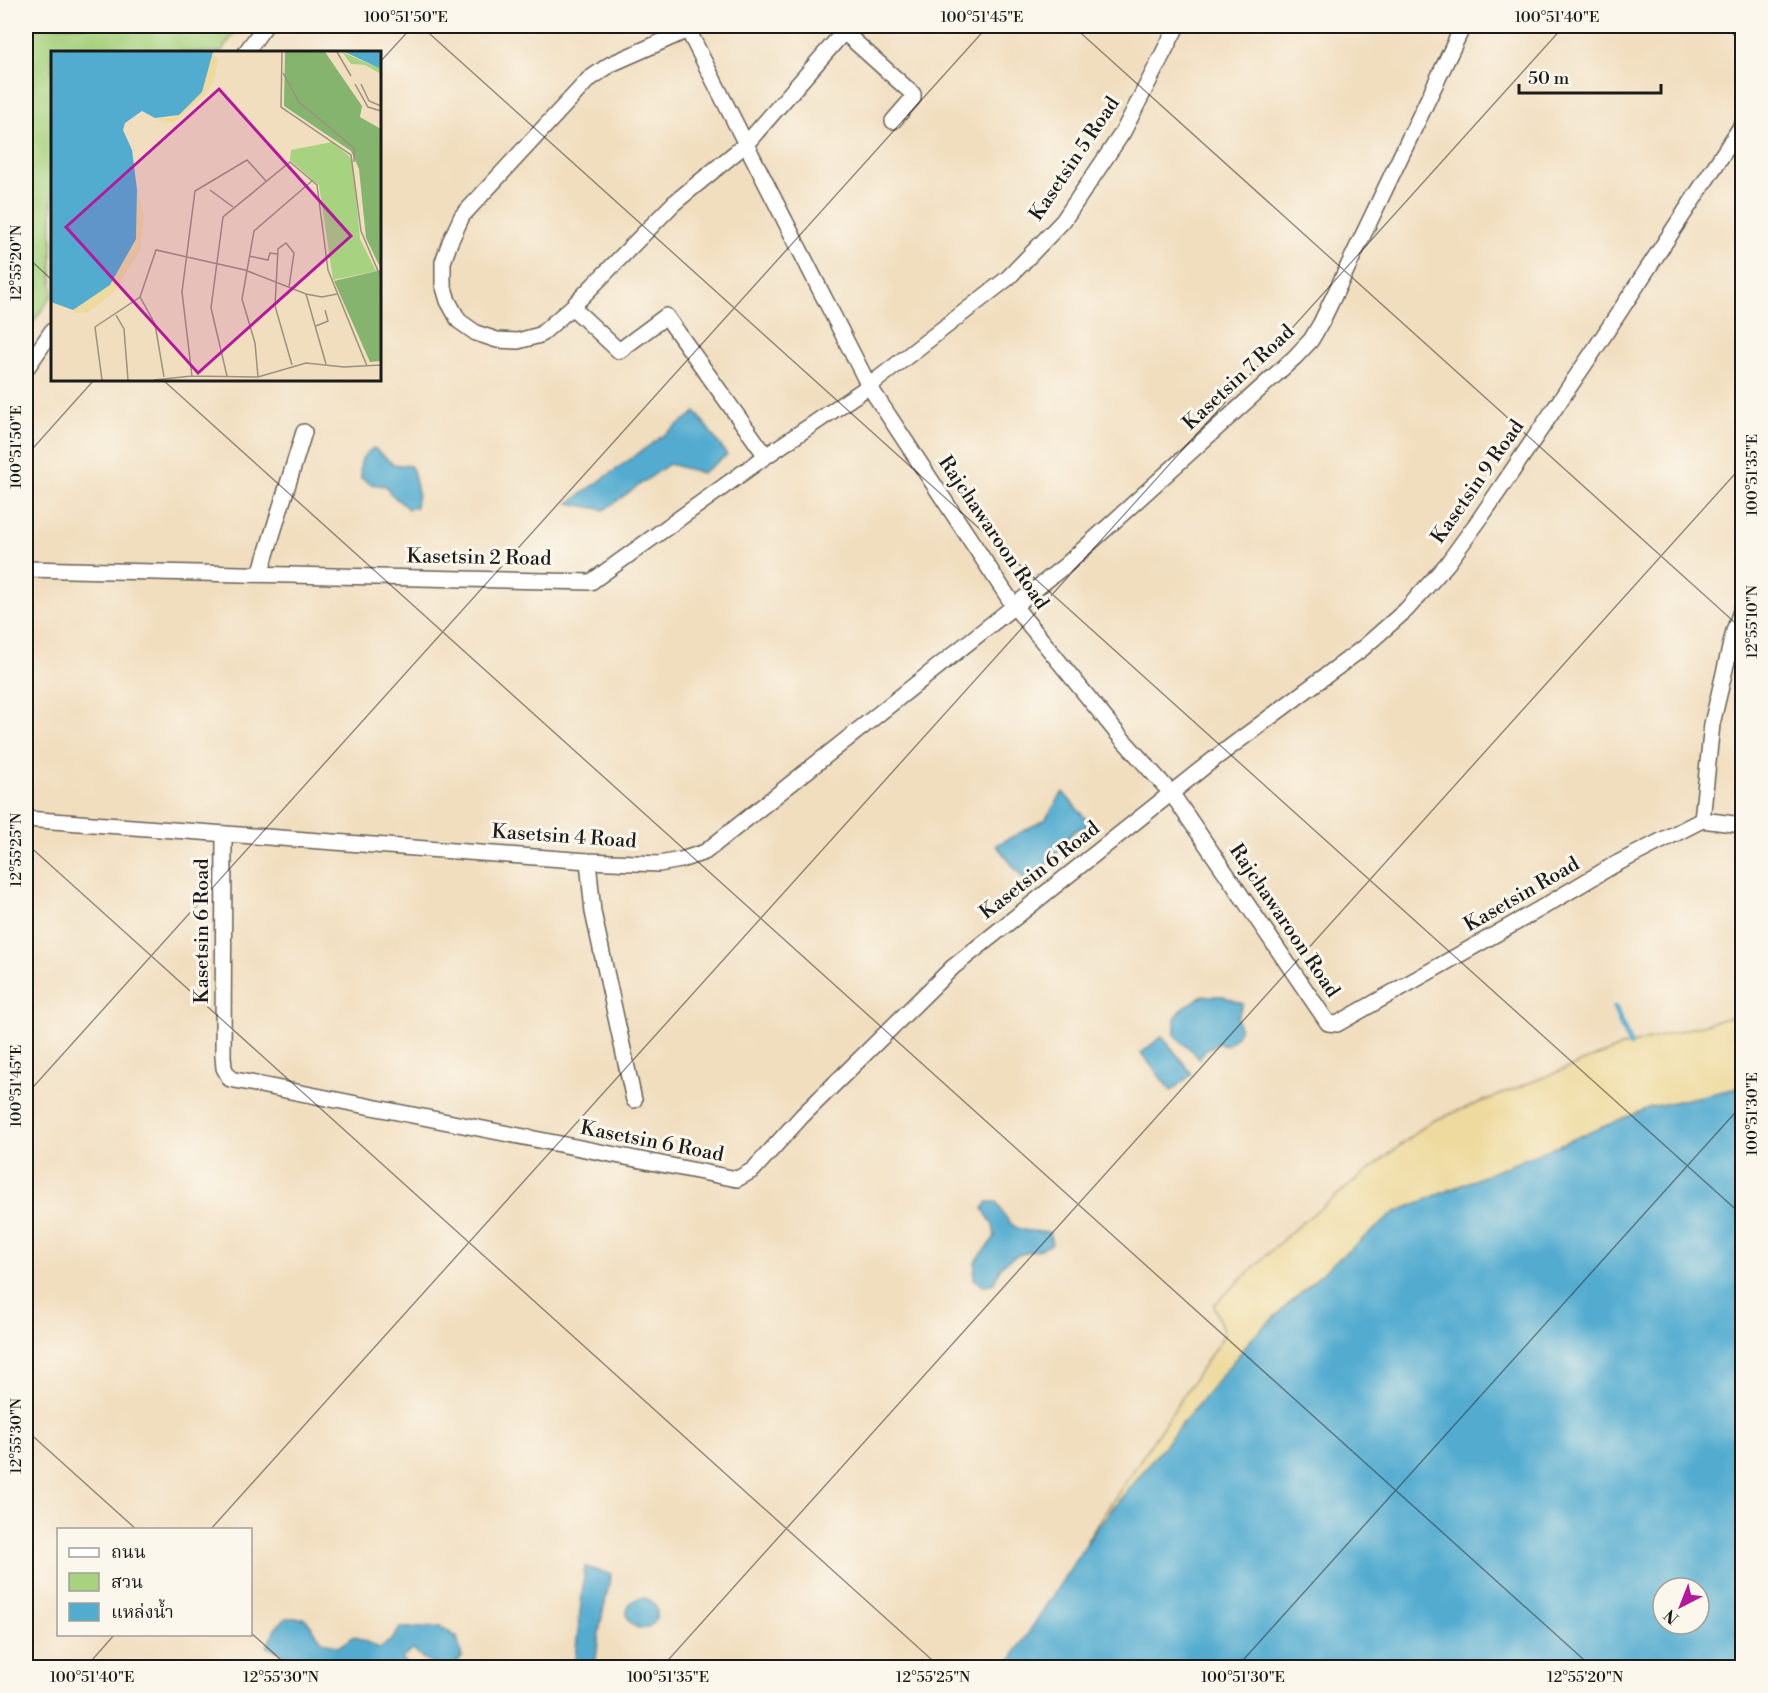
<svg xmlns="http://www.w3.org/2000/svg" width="1768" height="1693" font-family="'Libre Bodoni','Noto Serif Thai',serif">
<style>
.green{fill:#a7d27f;stroke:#62774e;stroke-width:1.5}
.sand{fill:#eeda9e;stroke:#857b5d;stroke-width:1.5}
.water{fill:#52acd0;stroke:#376476;stroke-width:1.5;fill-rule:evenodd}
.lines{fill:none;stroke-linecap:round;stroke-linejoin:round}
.stream{stroke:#52acd0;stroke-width:6}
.street-casing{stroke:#676055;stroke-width:18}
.street{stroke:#fff;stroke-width:15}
.ticks{fill:none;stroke:#1c1c1c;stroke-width:1.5;stroke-opacity:0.45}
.labels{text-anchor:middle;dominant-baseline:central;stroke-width:6;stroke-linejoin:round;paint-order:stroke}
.street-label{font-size:20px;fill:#1c1c1c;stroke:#fbf7ec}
.inset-road{fill:none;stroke:#9c907e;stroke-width:1.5}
.view{fill:#b5179e;fill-opacity:0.15;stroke:#b5179e;stroke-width:3}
.inset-edge{fill:none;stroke:#1c1c1c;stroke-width:3}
.neatline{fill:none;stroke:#1c1c1c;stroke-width:2}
.ticks-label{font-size:15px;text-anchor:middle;fill:#1c1c1c}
</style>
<rect width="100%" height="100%" fill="#fbf7ec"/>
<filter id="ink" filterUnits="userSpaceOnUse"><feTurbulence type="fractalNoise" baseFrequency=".0167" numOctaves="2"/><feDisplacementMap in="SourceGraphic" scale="12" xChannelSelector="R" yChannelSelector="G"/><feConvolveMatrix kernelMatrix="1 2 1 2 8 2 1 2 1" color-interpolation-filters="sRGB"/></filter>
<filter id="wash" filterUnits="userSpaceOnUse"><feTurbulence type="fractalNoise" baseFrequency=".008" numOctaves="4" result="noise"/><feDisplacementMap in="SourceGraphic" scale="24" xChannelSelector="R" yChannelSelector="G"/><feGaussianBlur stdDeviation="1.35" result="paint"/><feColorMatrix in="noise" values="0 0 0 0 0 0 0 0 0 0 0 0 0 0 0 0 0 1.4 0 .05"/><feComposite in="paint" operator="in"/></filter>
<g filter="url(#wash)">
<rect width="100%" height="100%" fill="#f1debf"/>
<polygon class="green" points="26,26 239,26 221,52 52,52 52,295 26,333"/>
<polygon class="sand" points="1742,1014 1742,1087 1651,1107 1396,1212 1332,1264 1254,1336 1086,1541 1224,1335 1214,1305 1294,1229 1430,1122 1621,1047"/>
<g class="water">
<polygon points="696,412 727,455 702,473 669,464 604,510 569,503"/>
<path d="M374,448L393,464L410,466L413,470L418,493L416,507L408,509L390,493L386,486L371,484L361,478C359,463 360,456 374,448Z"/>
<polygon points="1063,792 1091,825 1074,831 1043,871 1023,878 996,845 1045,820"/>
<path d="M1203,996H1223L1243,1004L1237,1018C1243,1034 1237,1037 1225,1046L1218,1043L1206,1050L1199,1059C1192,1049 1182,1045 1175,1035V1018L1184,1007Z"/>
<polygon points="1162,1036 1192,1074 1171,1091 1141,1053"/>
<path d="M1742,1087V1667H1006L1096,1529L1254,1336L1332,1264L1396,1212L1651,1107ZM1663,1588H1699V1624H1663Z"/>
<path d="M987,1202H997C1010,1231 1019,1231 1049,1232L1052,1244C1037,1254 1016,1250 1003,1265C999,1269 997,1277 994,1283L982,1286L974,1279L975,1262L995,1237L993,1225L983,1209Z"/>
<polygon points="585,1567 611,1574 600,1626 595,1667 574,1667"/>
<circle cx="642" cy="1613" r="15"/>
<path d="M286,1618H305L322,1641L338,1647L354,1636L379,1648L392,1640L400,1628L441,1627L457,1637L462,1657L451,1667C433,1668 426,1661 413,1650L401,1659L413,1667L332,1666L294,1667L282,1653L267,1647L275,1628Z"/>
</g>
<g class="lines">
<polyline class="stream" points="1615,1008 1630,1045"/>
</g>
</g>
<g filter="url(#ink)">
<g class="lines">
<g class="street-casing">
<g id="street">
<polyline points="686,26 869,386 1014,606 1117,733 1172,794 1328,1023 1337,1024 1538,910 1612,866 1702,820 1742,825"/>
<polyline points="688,30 611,64 588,80 462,216 450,242 443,262 443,284 448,301 459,321 476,333 497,340 518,341 540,335 572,307 674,203 746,144 849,26"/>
<polyline points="844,32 913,94 913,98 893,121"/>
<polyline points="246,52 265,26"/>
<polyline points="572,307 619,351 666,316 766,456"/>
<polyline points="26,369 52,331"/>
<polyline points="26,569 591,582 766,456 869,386 1008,278 1063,221 1123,132 1177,26"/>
<polyline points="260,574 304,432"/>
<polyline points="26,819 588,861 659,864 681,860 705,852 1067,564 1295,357 1311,340 1321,323 1463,26"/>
<polyline points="1702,820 1712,724 1734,631 1742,608"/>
<polyline points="224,834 223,1056 224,1068 230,1079 737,1179 753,1170 802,1116 953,967 1214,759 1363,648 1406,610 1447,564 1479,520 1595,349 1742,125"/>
<polyline points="588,861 593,912 634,1100"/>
</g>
</g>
<use href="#street" class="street"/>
</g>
</g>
<path class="ticks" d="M421,26L1742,1215M1073,26L1742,629M1724,26L1742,42M380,62L413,26M26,256L52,280M163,380L1593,1668M26,456L94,380M26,843L941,1668M26,1095L988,26M26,1430L137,1530M210,1530L1564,26M250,1632L290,1668M85,1668L115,1634M661,1668L1742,466M1236,1668L1742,1105"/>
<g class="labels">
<g class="street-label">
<text transform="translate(1075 159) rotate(-56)">Kasetsin 5 Road</text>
<text transform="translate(1239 378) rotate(-43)">Kasetsin 7 Road</text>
<text transform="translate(1478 482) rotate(-55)">Kasetsin 9 Road</text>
<text transform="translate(993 533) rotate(56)">Rajchawaroon Road</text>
<text transform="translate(479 558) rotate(1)">Kasetsin 2 Road</text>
<text transform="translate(564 837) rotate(4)">Kasetsin 4 Road</text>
<text transform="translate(1040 871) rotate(-38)">Kasetsin 6 Road</text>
<text transform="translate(1522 895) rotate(-30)">Kasetsin Road</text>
<text transform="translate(1284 921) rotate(56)">Rajchawaroon Road</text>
<text transform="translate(202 931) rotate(-90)">Kasetsin 6 Road</text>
<text transform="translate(652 1142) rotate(11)">Kasetsin 6 Road</text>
</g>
</g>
<g transform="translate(51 51)">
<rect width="330" height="330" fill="#f1debf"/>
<path d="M291,1L330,18V23L314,14L300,13ZM281,91L299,106L302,115L309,188L325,220L282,229L268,134L239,109L240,99Z" fill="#a7d27f"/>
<path d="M234,1H274L311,55L309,66L330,78V218L315,187L308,118L300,100L233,55ZM330,219V310L319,311L283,230Z" fill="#85b46e"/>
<path d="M162,2L167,8L163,30L153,45L122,72L103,69L123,66L150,41ZM86,136L93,166L89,199L63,241L38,261L26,262L22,259L59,234L85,188Z" fill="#eeda9e"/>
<path d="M0,1H162L151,41L128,64L104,67L91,60L74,72L72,79L81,99L86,138L85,188L59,234L22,259L0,251ZM294,1H330V18Z" fill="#52acd0"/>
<path class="inset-road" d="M231,1L230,56L300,104L310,180L330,227M286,1L300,25M232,22L248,51L303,97V111M304,33L317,56L330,60M310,33L318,50L330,55M159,139L182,156M198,205L217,209L219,202L226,203M238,236L243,202L235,192L227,198L224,255L241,314M255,243L275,313M89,246L104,273L113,326M65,264L73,278L77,329M265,275L277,270L274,259M141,325L131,241L144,140L196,109L215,130M176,325L160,257L172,166L239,111L266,134L277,219L316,315M207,326L204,292L191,248L203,180L262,129M51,329L44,276L89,246L105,199L194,219L255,243L271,246L286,243M103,329L141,325L207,326L255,312L293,316L330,314"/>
<path class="view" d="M168,38L300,185L147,322L15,176Z"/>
<rect width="330" height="330" class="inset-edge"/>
</g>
<rect width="1768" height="1693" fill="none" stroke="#fbf7ec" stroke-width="66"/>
<rect x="57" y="1528" width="195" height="108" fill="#fbf7ec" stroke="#a29f99" stroke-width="1.5"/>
<rect x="69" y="1548" width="30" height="9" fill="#ffffff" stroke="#a29f99" stroke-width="1.5"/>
<text x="111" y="1558" font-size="18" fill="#1c1c1c">ถนน</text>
<rect x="69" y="1573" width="30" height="18" fill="#a7d27f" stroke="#a29f99" stroke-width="1.5"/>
<text x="111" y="1588" font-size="18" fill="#1c1c1c">สวน</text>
<rect x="69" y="1603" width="30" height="18" fill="#52acd0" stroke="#a29f99" stroke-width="1.5"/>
<text x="111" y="1618" font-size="18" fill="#1c1c1c">แหล่งน้ำ</text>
<g transform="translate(1681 1606) rotate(222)"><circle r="28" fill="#fbf7ec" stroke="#a29f99" stroke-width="1.5"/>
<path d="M0-4.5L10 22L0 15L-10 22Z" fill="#b5179e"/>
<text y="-9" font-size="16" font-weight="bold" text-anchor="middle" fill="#1c1c1c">N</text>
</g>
<path d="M1519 84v9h142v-9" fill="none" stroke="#1c1c1c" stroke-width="3"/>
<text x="1528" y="84" font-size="18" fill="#1c1c1c" stroke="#fbf7ec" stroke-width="4.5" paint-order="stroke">50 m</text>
<rect x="33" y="33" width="1702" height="1627" class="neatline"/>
<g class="ticks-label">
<text x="406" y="22">100°51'50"E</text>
<text x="982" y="22">100°51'45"E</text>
<text x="1557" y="22">100°51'40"E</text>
<text transform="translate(16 263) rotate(-90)" y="5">12°55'20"N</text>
<text transform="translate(16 447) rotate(-90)" y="5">100°51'50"E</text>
<text transform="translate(1752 475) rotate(-90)" y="5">100°51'35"E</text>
<text transform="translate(1752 622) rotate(-90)" y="5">12°55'10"N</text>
<text transform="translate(16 850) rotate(-90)" y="5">12°55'25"N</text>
<text transform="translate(16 1086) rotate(-90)" y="5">100°51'45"E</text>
<text transform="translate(1752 1114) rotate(-90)" y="5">100°51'30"E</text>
<text transform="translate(16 1436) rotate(-90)" y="5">12°55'30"N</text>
<text x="92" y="1682">100°51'40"E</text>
<text x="281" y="1682">12°55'30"N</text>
<text x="668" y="1682">100°51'35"E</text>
<text x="933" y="1682">12°55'25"N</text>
<text x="1243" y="1682">100°51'30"E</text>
<text x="1585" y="1682">12°55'20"N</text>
</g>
</svg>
